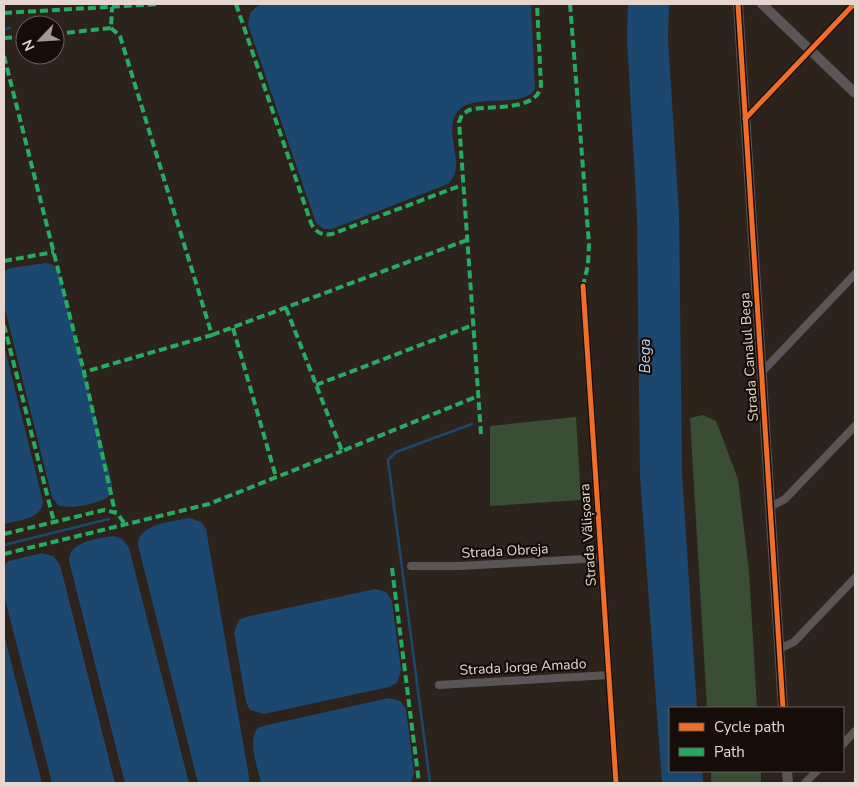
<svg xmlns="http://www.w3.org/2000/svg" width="859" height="787" font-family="'Nunito Sans',sans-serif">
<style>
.green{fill:#3a4e36}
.water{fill:#1c4870}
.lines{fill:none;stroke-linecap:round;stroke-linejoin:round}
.stream{stroke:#1c4870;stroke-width:2.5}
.minor{stroke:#5a5656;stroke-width:8}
.tertiary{stroke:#5a5656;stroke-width:10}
.quiet{stroke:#26ab63;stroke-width:4;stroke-dasharray:8 4;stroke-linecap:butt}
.cycleway-casing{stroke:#160d08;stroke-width:8}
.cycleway{stroke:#ee6e29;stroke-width:5}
.labels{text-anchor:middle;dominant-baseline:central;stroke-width:4.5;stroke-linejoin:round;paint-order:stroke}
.street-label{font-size:14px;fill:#e5d7d0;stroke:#160d08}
.water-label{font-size:15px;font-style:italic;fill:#bad6f1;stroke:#160d08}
</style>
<rect width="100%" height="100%" fill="#2d231d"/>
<g class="green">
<polygon points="703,415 716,421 738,479 749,571 757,708 707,708 690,418"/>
<polygon points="576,417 581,500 490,506 490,426"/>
<rect x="711" y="771" width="50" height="12"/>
</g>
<g class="water">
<path d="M260,4H531L535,89C524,109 475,93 459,110C440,130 469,165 448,184L332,229H324L316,223L248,25L250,13Z"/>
<polygon points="628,4 669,4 668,39 679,213 682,473 697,708 670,708 670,771 702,771 703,783 662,783 640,475 637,215 627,39"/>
<path d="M46,263L53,265L59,272L112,484C112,489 111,495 106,498C97,504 67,510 58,505L52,497L4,305V271L11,268Z"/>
<path d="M4,345L43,502C41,520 18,520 4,524Z"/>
<path d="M190,518L201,522L206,529L250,783H198L138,545C137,524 174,521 190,518Z"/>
<path d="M113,536L122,539L129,548L189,783H125L69,561C69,541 97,539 113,536Z"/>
<polygon points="42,553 53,556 60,565 115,783 52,783 4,595 4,565 9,561"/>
<polygon points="375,589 386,592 392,601 401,670 397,683 389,687 264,714 250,710 246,702 234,632 239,620 246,617"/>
<polygon points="4,634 42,783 4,783"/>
<path d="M389,698L400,701L406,709L414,772L411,783H261C258,767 246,739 259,727Z"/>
</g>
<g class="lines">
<g class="stream">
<polyline points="4,29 10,28"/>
<polyline points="4,545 109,519"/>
<polyline points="430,783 388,460 396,452 472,424"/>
</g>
<g class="minor">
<polyline points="745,119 854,4"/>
<polyline points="583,286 616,783"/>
<polyline points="762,372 855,274"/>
<polyline points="770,507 785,499 855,426"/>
<polyline points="411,566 460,566 601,558"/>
<polyline points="779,649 794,642 855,578"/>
<polyline points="439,685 609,675"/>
<polyline points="843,744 855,731"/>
<polyline points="805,783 817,771"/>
</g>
<g class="tertiary">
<polyline points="738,4 783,708"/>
<polyline points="762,4 855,93"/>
<polyline points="787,771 788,783"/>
</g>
<g class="quiet">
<path d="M236,4L311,223C315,232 322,236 332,234L462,185"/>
<polyline points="570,4 589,244 588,265 583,286"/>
<polyline points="4,13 159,4"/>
<polyline points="111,28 120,36 212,335 84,372 115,512"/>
<polyline points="55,34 111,28 112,7"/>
<polyline points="4,38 25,37"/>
<polyline points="4,56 84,372"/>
<polyline points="4,261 54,252"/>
<polyline points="286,308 342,451 478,396"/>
<polyline points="4,325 54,522"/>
<polyline points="233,328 276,477"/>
<polyline points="212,335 467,240"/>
<polyline points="316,385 473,325"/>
<path d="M481,434L459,122L462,115L469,110C490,105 538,112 541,85L537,4"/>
<polyline points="4,534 104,510 117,513 125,524"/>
<polyline points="4,554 209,504 342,451"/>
<polyline points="392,568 419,783"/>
</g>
<g class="cycleway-casing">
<g id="cycleway">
<polyline points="738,4 783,708"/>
<polyline points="745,119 854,4"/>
<polyline points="583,286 616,783"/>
</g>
</g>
<use href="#cycleway" class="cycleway"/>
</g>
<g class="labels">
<g class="street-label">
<text transform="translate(749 357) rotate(-94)">Strada Canalul Bega</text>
<text transform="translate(588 535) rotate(-94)">Strada Vălișoara</text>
<text transform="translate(505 551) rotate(-3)">Strada Obreja</text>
<text transform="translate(523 667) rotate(-3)">Strada Jorge Amado</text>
</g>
<g class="water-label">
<text transform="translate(645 356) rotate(-90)">Bega</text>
</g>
</g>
<rect width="859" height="787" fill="none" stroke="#e5d7d0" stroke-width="10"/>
<rect x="669" y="707" width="175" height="65" fill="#160d08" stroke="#695e58"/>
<rect x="679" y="723" width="25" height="8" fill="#ee6e29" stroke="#695e58"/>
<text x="714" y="732" font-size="15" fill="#e5d7d0">Cycle path</text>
<rect x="679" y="748" width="25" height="8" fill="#26ab63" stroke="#695e58"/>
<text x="714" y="757" font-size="15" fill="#e5d7d0">Path</text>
<g transform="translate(40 40) rotate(245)"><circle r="24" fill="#160d08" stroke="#695e58"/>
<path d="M0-4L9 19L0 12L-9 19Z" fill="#a59891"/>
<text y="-8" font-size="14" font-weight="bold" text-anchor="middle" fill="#e5d7d0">N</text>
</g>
</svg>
